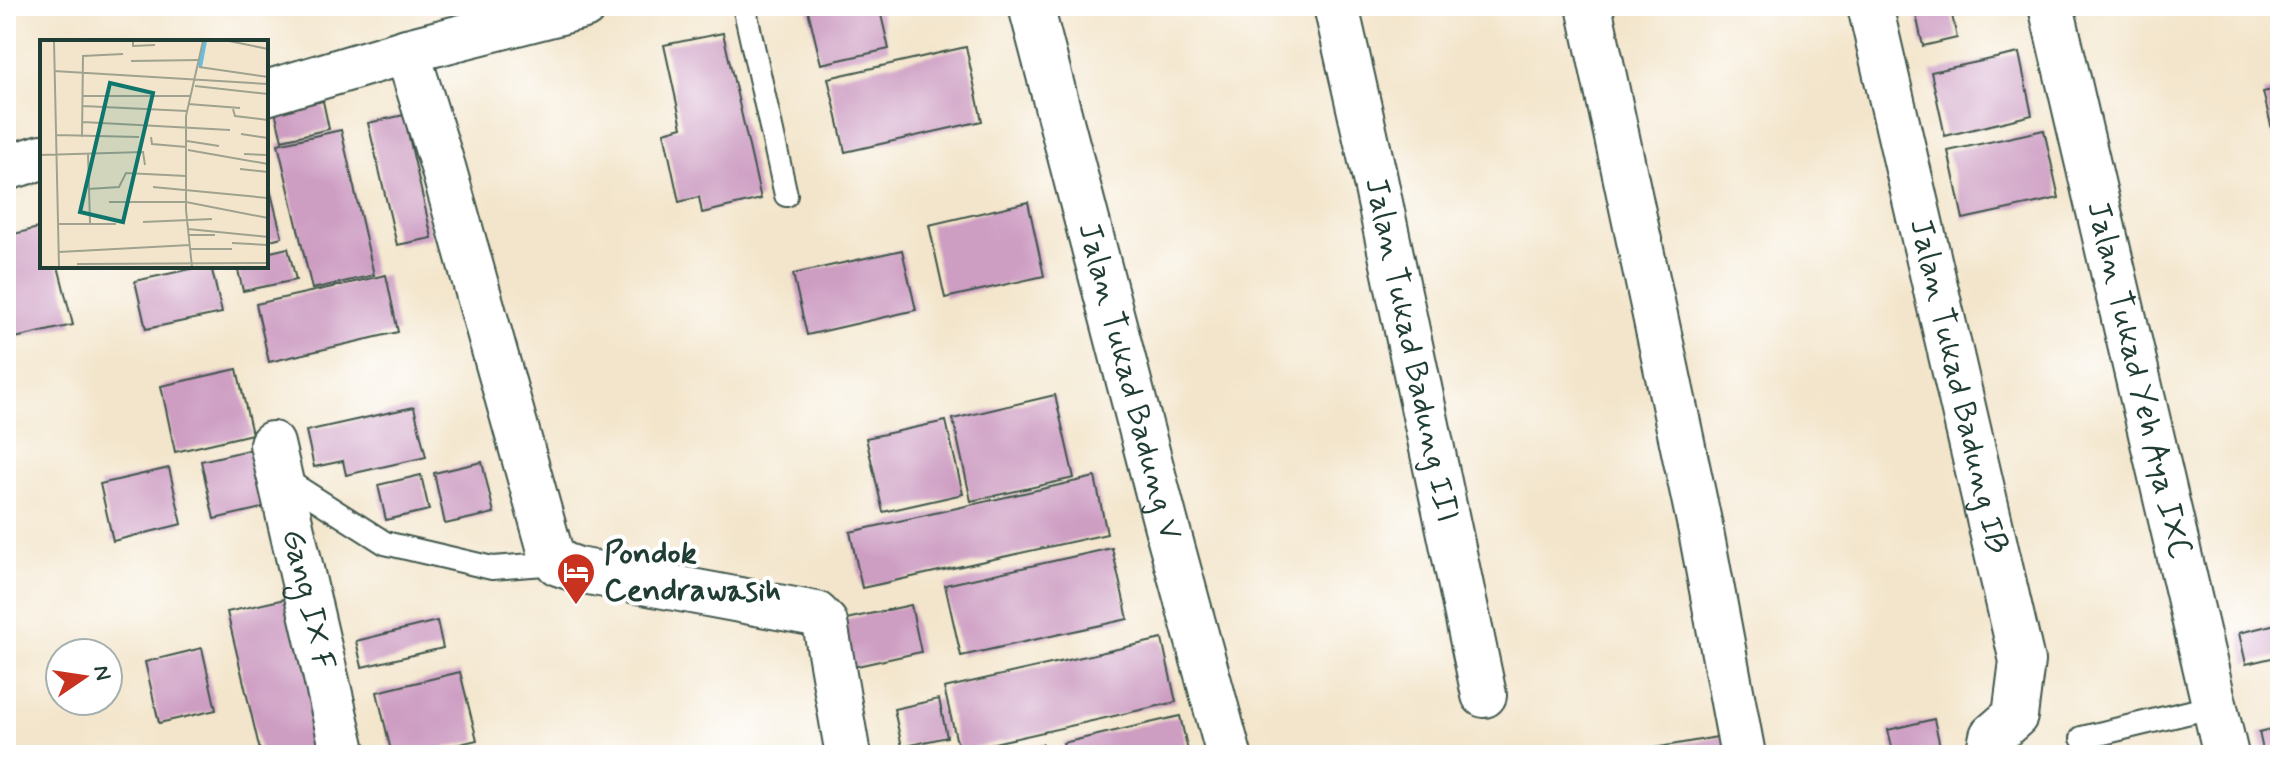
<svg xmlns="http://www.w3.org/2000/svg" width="2286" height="761" font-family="Mynerve,sans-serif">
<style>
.building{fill:#cd9dc2}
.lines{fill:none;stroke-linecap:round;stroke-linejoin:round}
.service-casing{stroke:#3f564b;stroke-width:26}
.minor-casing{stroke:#3f564b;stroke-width:48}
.service{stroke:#fff;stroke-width:22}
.minor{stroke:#fff;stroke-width:44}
.labels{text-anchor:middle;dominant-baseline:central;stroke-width:8;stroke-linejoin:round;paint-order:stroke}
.street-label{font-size:32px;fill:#1f3d34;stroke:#fff}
.poi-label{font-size:32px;font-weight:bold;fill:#1f3d34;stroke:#fff;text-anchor:start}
.inset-river{fill:none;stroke:#66bee3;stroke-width:4}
.inset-road{fill:none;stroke:#9ea28f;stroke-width:2}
.view{fill:#0f766e;fill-opacity:0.15;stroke:#0f766e;stroke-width:4}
.inset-edge{fill:none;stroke:#1f3d34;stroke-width:4}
</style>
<rect width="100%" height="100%" fill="#fff"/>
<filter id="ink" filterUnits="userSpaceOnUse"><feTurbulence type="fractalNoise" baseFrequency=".0125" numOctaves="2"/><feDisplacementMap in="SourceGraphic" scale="16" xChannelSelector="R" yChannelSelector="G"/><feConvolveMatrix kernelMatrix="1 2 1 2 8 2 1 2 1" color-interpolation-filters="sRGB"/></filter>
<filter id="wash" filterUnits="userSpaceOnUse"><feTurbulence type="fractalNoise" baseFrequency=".006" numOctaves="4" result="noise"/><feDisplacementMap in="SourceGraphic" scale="32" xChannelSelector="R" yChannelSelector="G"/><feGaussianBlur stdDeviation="1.8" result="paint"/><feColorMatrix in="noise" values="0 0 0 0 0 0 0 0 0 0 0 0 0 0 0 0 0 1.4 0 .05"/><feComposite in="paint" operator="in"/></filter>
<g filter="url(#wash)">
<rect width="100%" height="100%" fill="#f3e5cb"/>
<g id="blocks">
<g class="building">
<polygon points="807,6 879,6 889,49 821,64"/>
<polygon points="1914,6 1950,6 1957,38 1923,46"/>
<polygon points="723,33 761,199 702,213 699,197 679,202 664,132 682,127 664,45"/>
<polygon points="966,47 982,121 845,152 828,78"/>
<polygon points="2019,53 2032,115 1945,136 1931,72"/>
<polygon points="2280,88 2280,145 2276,146 2263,92"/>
<polygon points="323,101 329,129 282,140 275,111"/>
<polygon points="404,115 432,238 397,245 368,123"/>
<polygon points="341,130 374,275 312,289 278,144"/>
<polygon points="2044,130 2059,198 1963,219 1948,151"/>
<polygon points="266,173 282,237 266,241"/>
<polygon points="1028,202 1044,276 945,298 929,225"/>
<polygon points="42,227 42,266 58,266 73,325 6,340 6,236"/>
<polygon points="288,248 296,280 243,291 237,266 266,266 266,253"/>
<polygon points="902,250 916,310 807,335 793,274"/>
<polygon points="205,266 211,266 222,313 146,329 135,281"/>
<polygon points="386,275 398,332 269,362 256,304"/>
<polygon points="237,369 252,434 175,452 161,386"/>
<polygon points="1055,395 1074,478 971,501 953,419"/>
<polygon points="414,407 426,457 346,475 343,461 314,467 306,431"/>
<polygon points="946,421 963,494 883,512 866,438"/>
<polygon points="266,446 279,504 214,519 201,461"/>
<polygon points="482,462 494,513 445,524 434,473"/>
<polygon points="169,468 182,524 113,541 100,484"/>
<polygon points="421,475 429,510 386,520 378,485"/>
<polygon points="1095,477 1107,534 862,588 850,532"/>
<polygon points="1112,548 1128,619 961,656 945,585"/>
<polygon points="294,597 328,743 279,755 261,755 227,612"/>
<polygon points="911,605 921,652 848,668 837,621"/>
<polygon points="437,621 443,648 362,667 356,641"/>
<polygon points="2280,623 2280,656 2246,664 2239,633"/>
<polygon points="1162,639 1176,702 959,751 944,688"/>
<polygon points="202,648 216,710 159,723 145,662"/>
<polygon points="460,672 477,740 414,755 392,755 377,692"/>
<polygon points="939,699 947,737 902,747 894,709"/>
<polygon points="1180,716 1189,755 1066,755 1063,743"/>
<polygon points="1934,719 1942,755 1894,755 1888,730"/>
<polygon points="2280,727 2280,755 2264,755 2259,732"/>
<polygon points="1723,736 1727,755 1650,755 1648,749"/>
<polygon points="1043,744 1045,755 1002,755 1002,754"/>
<polygon points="2067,748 2068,755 2042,755 2042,754"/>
</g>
</g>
</g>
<g filter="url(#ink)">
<use href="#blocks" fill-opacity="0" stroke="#3f564b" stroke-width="2"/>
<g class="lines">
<g class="service-casing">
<g id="service">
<polyline points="744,6 786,195"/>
<polyline points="283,478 385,543 492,568 558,563"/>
<polyline points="2082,738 2215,706"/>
</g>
</g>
<g class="minor-casing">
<g id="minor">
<path id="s1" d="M1031,6L1166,524L1229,755"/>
<path id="s2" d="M1336,6L1374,174L1484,695"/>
<polyline points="1589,6 1701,531 1743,755"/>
<path id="s3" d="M1870,6L2022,661L2015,716L1992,736L1988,755"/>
<path id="s4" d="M2051,6L2226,755"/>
<polyline points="407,51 443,167 550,550 558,563 578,570 816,614 825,623 848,755"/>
<polyline points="266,93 407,51 584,6"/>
<polyline points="6,168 42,157"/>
<path id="s5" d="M272,444L344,755"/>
</g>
</g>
<use href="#service" class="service"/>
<use href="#minor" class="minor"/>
</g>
</g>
<defs>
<g id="hotel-pin" transform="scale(2)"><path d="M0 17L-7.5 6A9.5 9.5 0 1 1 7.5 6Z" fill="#c8321e" stroke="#fff"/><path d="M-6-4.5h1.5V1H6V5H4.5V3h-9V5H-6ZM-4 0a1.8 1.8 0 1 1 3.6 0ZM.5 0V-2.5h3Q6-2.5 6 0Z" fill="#fff"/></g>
</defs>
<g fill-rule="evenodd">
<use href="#hotel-pin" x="576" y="572"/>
</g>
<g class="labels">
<g class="street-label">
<text stroke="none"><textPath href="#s2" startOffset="352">Jalan Tukad Badung III</textPath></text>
<text stroke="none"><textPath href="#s4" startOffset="384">Jalan Tukad Yeh Aya IXC</textPath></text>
<text stroke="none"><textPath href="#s1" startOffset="388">Jalan Tukad Badung V</textPath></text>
<text stroke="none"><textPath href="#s3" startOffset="390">Jalan Tukad Badung IB</textPath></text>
<text stroke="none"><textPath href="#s5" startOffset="160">Gang IX F</textPath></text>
</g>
<g class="poi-label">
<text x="604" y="554">Pondok<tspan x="604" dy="37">Cendrawasih</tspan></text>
</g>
</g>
<g transform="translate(40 40)">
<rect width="228" height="228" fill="#f3e5cb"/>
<path class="inset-river" d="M160,27L165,1"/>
<path class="inset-road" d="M14,1L19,227M93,1V6L115,5M189,1L228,9M91,21L160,20M159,27L228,37M14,31L228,44M155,46L228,54M43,56H151M148,64L200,68M43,66L147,71M193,69L195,76L228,80M43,82L190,90M201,94L228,98M16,95L99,97M42,97L43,16L83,14M111,97L112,104L147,107M147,101L179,106M148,110L228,124M48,114L50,183M204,114L228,115M0,115L103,112L105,125M200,129L228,132M113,147L228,158M48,149L79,147L86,133L146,136M69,162H146L228,178M103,182L172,179M18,184H76M148,189L228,197M148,195H175M192,203L228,205M151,209H192M19,212L150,205M37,224L228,223M152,227L146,170V76L163,1"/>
<path class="view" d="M70,43L113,53L83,182L40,172Z"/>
<rect width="228" height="228" class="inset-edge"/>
</g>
<rect width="2286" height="761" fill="none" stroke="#fff" stroke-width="32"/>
<g transform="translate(84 677) rotate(77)"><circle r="38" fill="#ffffff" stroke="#a5b1ae" stroke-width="2"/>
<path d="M0-6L14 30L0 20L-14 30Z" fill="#c8321e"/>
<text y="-12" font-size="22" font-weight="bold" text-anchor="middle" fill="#1f3d34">N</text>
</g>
</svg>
